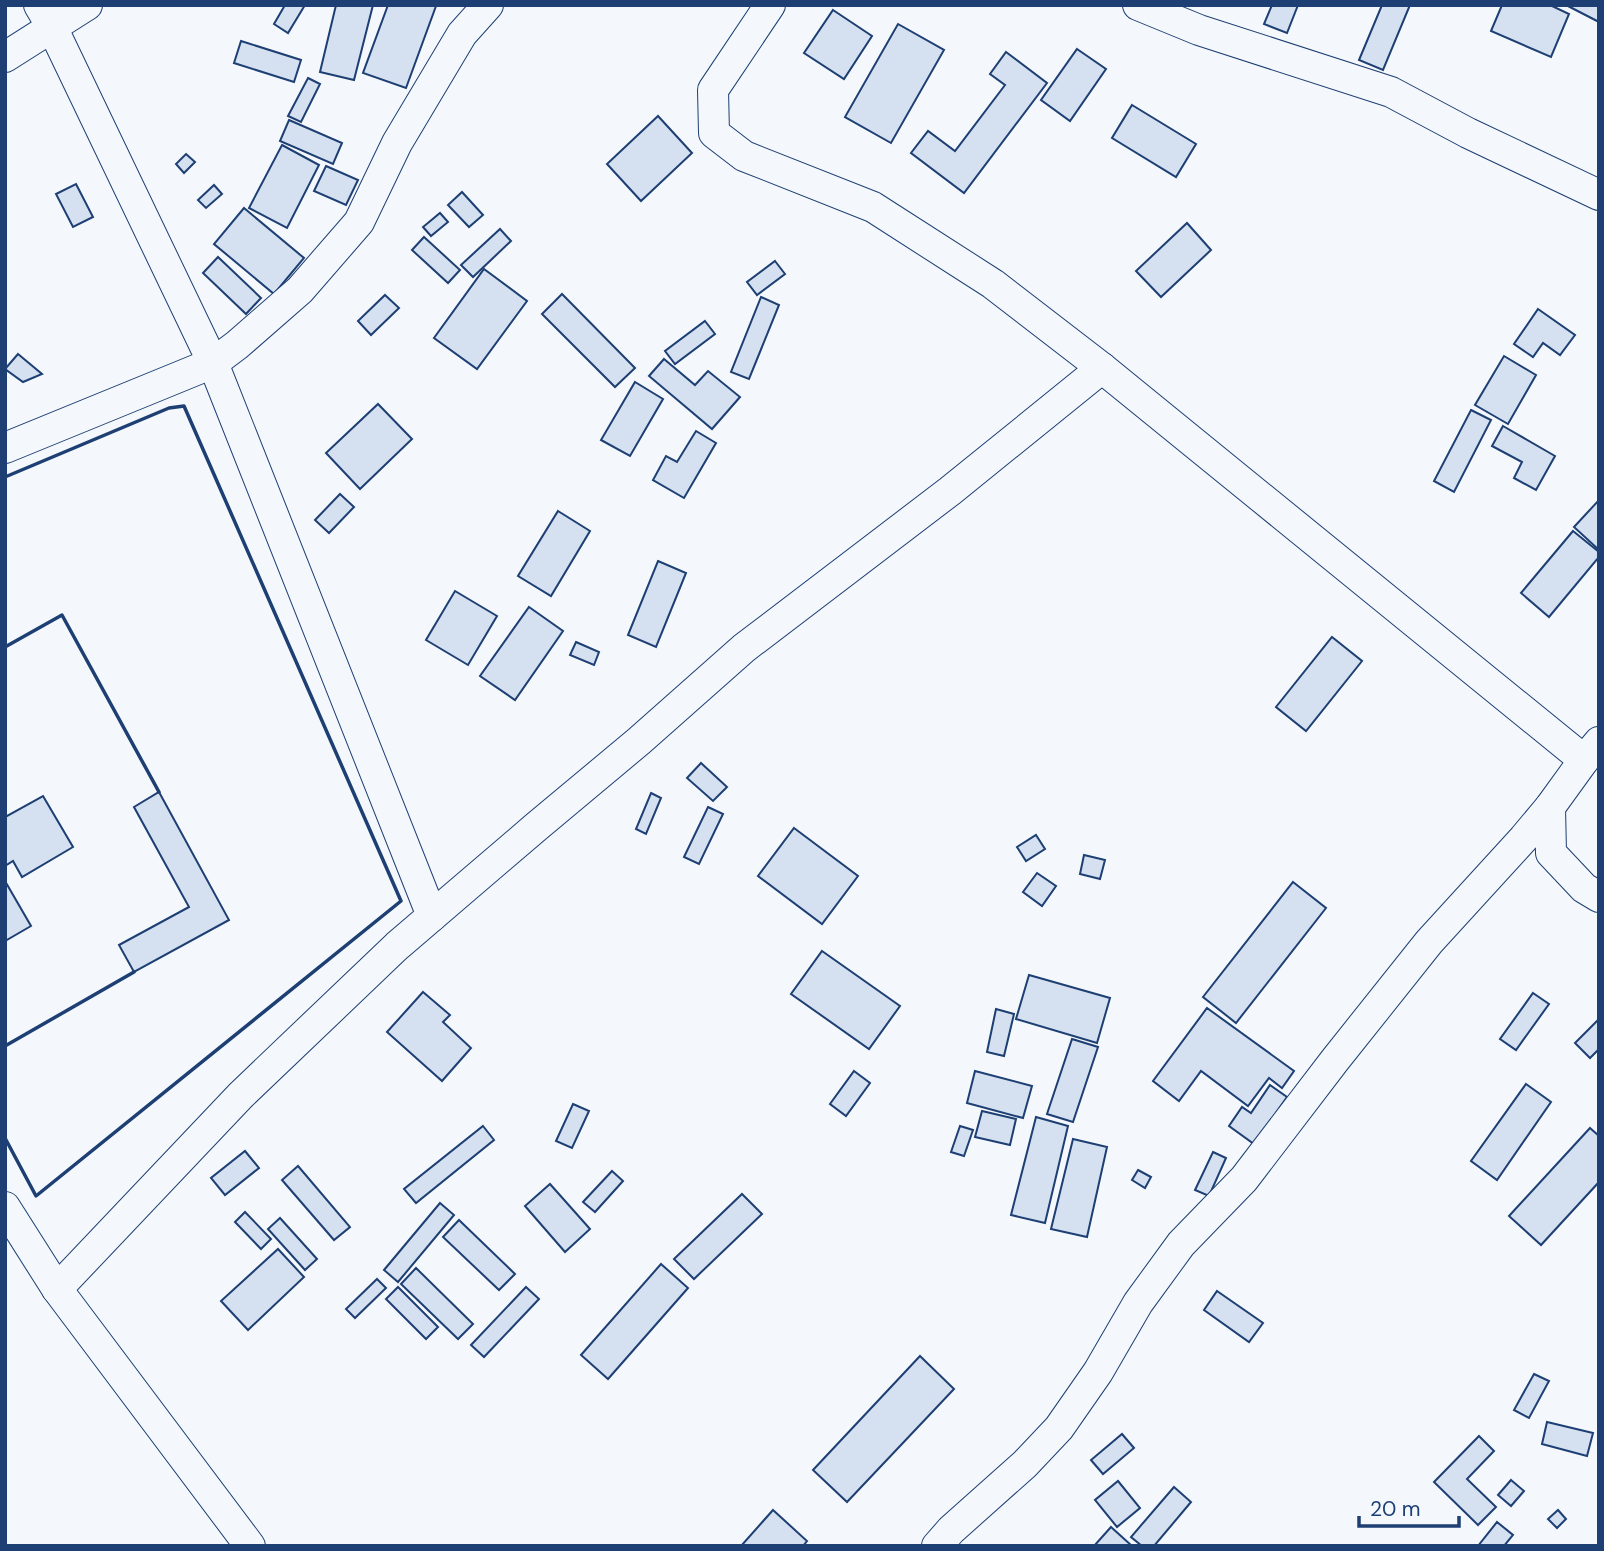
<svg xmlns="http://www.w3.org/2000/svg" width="1604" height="1551" font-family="'DM Sans',sans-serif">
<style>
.building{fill:#d5e0f0;stroke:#1d3f73;stroke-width:2}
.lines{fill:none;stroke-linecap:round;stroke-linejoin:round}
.minor-casing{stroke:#1d3f73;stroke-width:32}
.minor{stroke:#f4f7fb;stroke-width:30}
.wall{stroke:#1d3f73;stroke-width:3.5}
</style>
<rect width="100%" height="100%" fill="#f4f7fb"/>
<g class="building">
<polygon points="285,5 305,5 288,33 274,24"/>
<polygon points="336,5 373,5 354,80 320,72"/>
<polygon points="388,5 436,6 406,88 363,73"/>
<polygon points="1272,5 1298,5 1287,33 1264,24"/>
<polygon points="1382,5 1410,5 1383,70 1359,60"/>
<polygon points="1502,5 1550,5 1569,14 1551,57 1491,31"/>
<polygon points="1566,5 1599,5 1599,22"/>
<polygon points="833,10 872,36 844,79 804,53"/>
<polygon points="898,24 944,50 891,143 845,117"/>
<polygon points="241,41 301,60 294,82 234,63"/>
<polygon points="1077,49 1106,69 1070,121 1041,100"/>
<polygon points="1006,52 1047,83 964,193 911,153 928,131 955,151 1005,85 990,74"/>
<polygon points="308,78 320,84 301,122 288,116"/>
<polygon points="1132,105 1196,144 1176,177 1112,138"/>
<polygon points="658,116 692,153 641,201 607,164"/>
<polygon points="289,120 342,143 333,164 280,141"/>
<polygon points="282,145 319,165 287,228 249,208"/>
<polygon points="186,154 195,162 184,173 176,164"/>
<polygon points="326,166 358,180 346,205 314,191"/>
<polygon points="76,184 93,217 73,227 56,194"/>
<polygon points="214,185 222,194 206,208 198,200"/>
<polygon points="462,192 483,215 469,227 448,205"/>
<polygon points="244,208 304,258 274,294 214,244"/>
<polygon points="440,213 448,222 431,236 423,227"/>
<polygon points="1187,223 1211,250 1161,297 1136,271"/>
<polygon points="500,229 511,241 473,277 461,265"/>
<polygon points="424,237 460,270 448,283 412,250"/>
<polygon points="218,257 261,298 246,314 203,273"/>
<polygon points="775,261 785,274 757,295 747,282"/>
<polygon points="484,269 527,301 477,369 434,338"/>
<polygon points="562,294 635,368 615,387 542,314"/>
<polygon points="385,295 399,308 371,335 358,321"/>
<polygon points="761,297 779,305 749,379 731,372"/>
<polygon points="1538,309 1575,335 1560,355 1543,343 1533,357 1514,344"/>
<polygon points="705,321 715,334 675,364 665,351"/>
<polygon points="18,354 42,374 23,382 5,369"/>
<polygon points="1504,356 1536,375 1508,424 1475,405"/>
<polygon points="664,359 695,385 708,371 740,397 712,429 649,376"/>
<polygon points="635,382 663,399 630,456 601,440"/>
<polygon points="378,404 412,439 360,489 326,453"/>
<polygon points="1471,410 1491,420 1454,492 1434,481"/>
<polygon points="1503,426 1555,456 1536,490 1514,478 1522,462 1492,446"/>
<polygon points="696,431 716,443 684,498 653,480 666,456 677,462"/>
<polygon points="340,494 354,507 329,533 315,520"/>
<polygon points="1599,500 1599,550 1574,527"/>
<polygon points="558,511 590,531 551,596 518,576"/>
<polygon points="1573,531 1599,552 1599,557 1549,617 1521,593"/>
<polygon points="658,561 686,573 656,647 628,635"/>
<polygon points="455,591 497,616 468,665 426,640"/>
<polygon points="529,607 563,631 515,700 480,676"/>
<polygon points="1332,637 1362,661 1306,731 1276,707"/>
<polygon points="576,642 599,652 594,665 570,655"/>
<polygon points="701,763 727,787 713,801 687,778"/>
<polygon points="159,792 229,920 134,972 119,945 189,907 134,807"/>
<polygon points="651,793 661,798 646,834 636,829"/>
<polygon points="43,796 73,847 22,877 13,861 5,866 5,817"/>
<polygon points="708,807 723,814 699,864 684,857"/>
<polygon points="794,828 858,876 822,924 758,876"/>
<polygon points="1036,835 1045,849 1026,861 1017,847"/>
<polygon points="1084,855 1105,860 1100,879 1080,874"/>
<polygon points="1037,873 1056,886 1042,906 1023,892"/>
<polygon points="5,881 31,926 5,941"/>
<polygon points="1293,882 1326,908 1236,1023 1203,997"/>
<polygon points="822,951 900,1006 869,1049 791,994"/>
<polygon points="1029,975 1110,998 1097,1043 1016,1019"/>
<polygon points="423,992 450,1015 443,1022 471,1048 442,1081 387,1032"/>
<polygon points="1533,993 1549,1004 1516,1050 1500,1039"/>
<polygon points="1207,1008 1294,1071 1282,1088 1269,1078 1248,1106 1201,1071 1179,1101 1153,1081"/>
<polygon points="996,1009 1014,1014 1004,1056 987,1052"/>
<polygon points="1599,1019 1599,1049 1590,1058 1575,1043"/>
<polygon points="1072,1039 1098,1047 1073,1122 1047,1114"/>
<polygon points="854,1071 870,1083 846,1116 830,1104"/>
<polygon points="975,1071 1032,1086 1023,1118 967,1103"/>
<polygon points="1526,1084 1551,1102 1497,1180 1471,1161"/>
<polygon points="1270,1085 1287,1097 1254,1144 1229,1126 1242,1107 1251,1113"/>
<polygon points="573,1104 589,1111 572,1148 556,1141"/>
<polygon points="982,1111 1016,1119 1010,1145 975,1137"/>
<polygon points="1036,1117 1068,1126 1045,1223 1011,1215"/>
<polygon points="483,1126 494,1140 416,1203 404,1189"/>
<polygon points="960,1126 973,1130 964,1156 951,1152"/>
<polygon points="1590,1128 1599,1136 1599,1182 1541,1245 1509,1216"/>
<polygon points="1073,1139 1107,1147 1087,1237 1051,1229"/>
<polygon points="245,1151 259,1168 225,1195 211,1178"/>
<polygon points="1213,1152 1226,1158 1209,1196 1195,1190"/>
<polygon points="298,1166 350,1227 334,1240 282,1180"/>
<polygon points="1138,1170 1151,1177 1145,1188 1132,1180"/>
<polygon points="612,1171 623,1181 595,1212 583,1202"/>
<polygon points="550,1184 590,1229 565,1252 525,1206"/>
<polygon points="742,1194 762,1214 694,1279 674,1259"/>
<polygon points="440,1203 454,1215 398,1282 384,1270"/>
<polygon points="245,1212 271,1239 261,1249 235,1222"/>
<polygon points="280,1218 317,1259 305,1270 268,1229"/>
<polygon points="459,1220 515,1274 499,1290 443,1237"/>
<polygon points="278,1249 304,1277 248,1330 221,1301"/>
<polygon points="661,1264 688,1288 608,1379 581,1355"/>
<polygon points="416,1268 473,1324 458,1339 401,1284"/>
<polygon points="377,1279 386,1288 355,1318 346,1309"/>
<polygon points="398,1287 438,1327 426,1339 386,1299"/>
<polygon points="526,1287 539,1299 484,1357 471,1345"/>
<polygon points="1217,1291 1263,1323 1249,1342 1204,1310"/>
<polygon points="920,1356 954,1389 847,1502 813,1470"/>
<polygon points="1534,1374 1549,1381 1529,1418 1514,1410"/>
<polygon points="1547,1422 1593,1433 1587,1456 1542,1444"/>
<polygon points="1122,1434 1134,1448 1103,1474 1091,1460"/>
<polygon points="1479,1436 1494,1451 1467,1479 1496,1507 1478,1525 1434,1482"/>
<polygon points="1511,1480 1524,1491 1511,1506 1498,1495"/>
<polygon points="1118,1481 1140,1508 1117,1527 1095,1500"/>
<polygon points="1174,1487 1191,1502 1154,1546 1142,1546 1131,1537"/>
<polygon points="773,1510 807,1541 803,1546 741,1546"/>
<polygon points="1558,1510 1566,1519 1557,1528 1548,1519"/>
<polygon points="1497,1522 1513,1535 1504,1546 1478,1546"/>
<polygon points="1111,1527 1132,1546 1094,1546"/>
</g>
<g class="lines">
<g class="minor-casing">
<g id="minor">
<polyline points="39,5 52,27 213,363 432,916"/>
<polyline points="770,5 713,90 714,133 744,156 873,207 993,284 1102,368 1584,760"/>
<polyline points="1138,5 1199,30 1391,92 1468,133 1599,195"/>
<polyline points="5,57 87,5"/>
<polyline points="5,448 213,363 237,345 300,290 359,222 397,143 462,34 488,5"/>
<polyline points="1550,807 1551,853 1584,888 1599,897"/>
<polyline points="5,1207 57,1289 250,1546"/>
<polyline points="57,1289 241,1095 397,946 536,827 639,741 744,648 950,491 1102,368"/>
<polyline points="937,1546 951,1530 1025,1464 1059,1428 1098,1372 1138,1303 1181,1244 1244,1179 1335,1060 1429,942 1524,838 1550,807 1584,760 1599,742"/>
</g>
</g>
<use href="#minor" class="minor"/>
<g class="wall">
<polyline points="5,477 169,408 184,406 401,901 36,1196 5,1138"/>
<polyline points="5,647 62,615 159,792"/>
<polyline points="5,1046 134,972"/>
</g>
</g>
<rect width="1604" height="1551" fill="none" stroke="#1d3f73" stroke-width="14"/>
<path d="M1359 1516v10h100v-10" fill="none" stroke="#1d3f73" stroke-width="3.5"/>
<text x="1370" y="1516" font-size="21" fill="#1d3f73" stroke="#f4f7fb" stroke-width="5" paint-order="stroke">20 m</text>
</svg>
